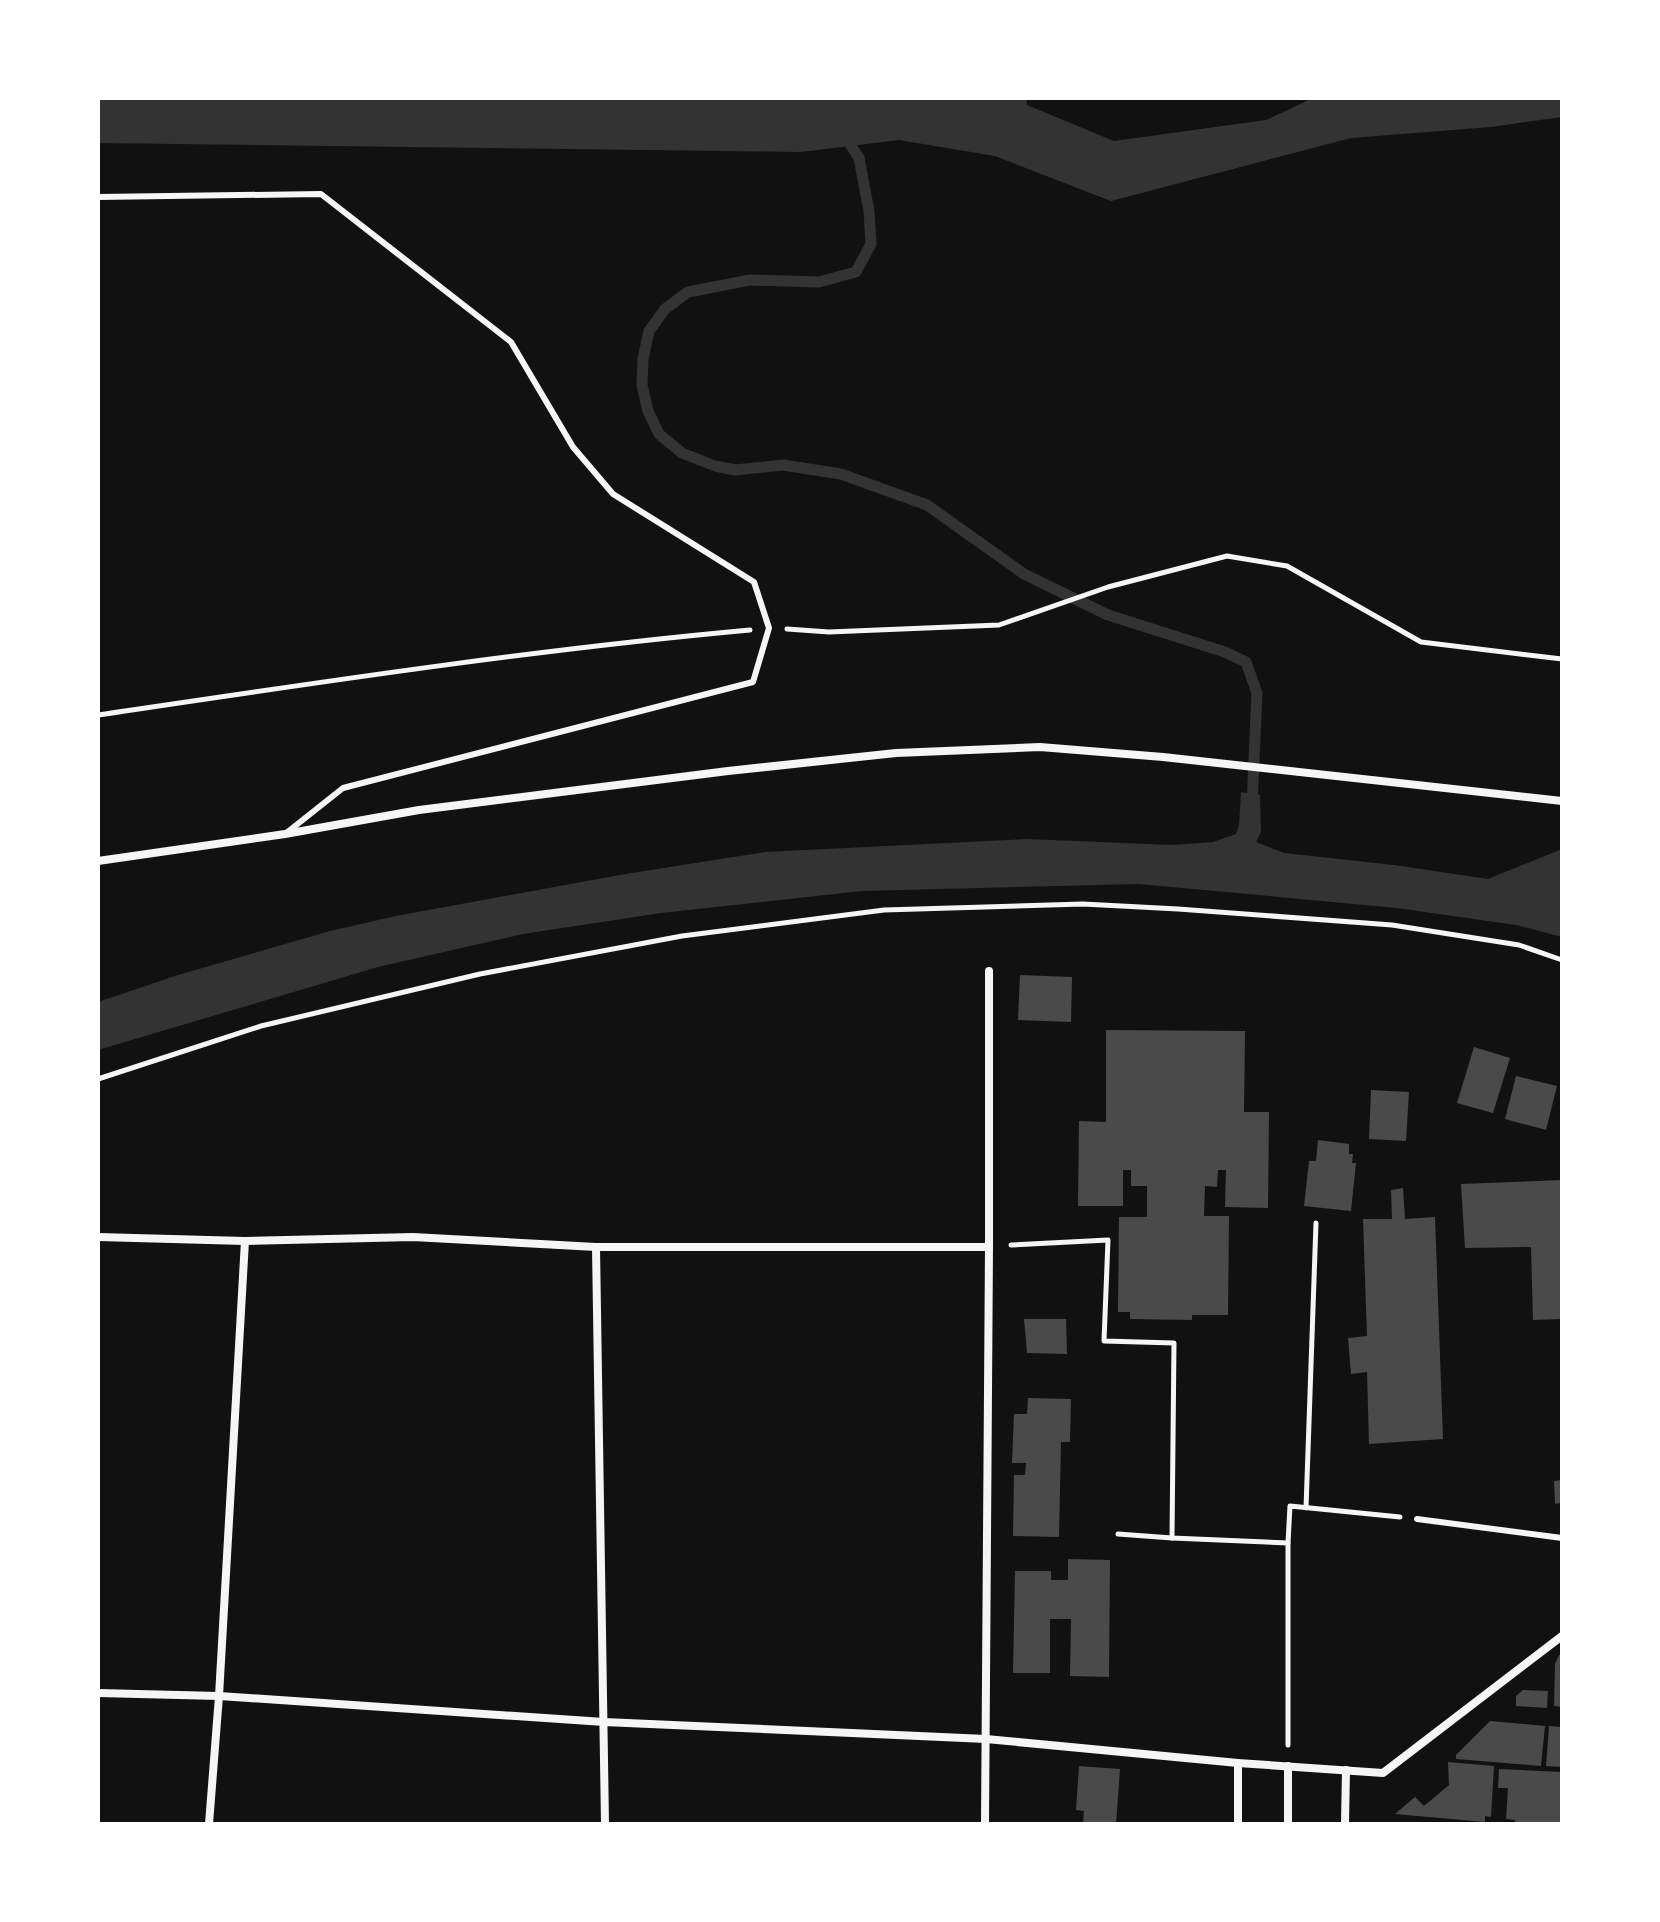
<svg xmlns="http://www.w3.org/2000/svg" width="1660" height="1922" font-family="Roboto,sans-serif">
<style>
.water{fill:#333}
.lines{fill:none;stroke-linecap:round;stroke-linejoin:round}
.stream{stroke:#333;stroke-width:11}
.building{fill:#4a4a4a}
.path{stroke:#f5f5f5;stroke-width:5}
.service{stroke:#f5f5f5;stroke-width:6}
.minor{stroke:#f5f5f5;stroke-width:8}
</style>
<rect width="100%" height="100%" fill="#111"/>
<g class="water">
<polygon points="98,98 1026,98 1027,105 1114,141 1266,120 1313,98 1562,98 1562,117 1491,127 1351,138 1111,201 995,156 899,140 801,152 98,143"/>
<polygon points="1241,792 1260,795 1261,832 1256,842 1284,853 1394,865 1488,879 1562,849 1562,937 1516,925 1397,908 1139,884 862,891 661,913 523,934 378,967 98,1050 98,1002 178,975 330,931 396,916 625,874 765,852 1027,839 1172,845 1213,842 1236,834 1239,825"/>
</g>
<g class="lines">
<polyline class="stream" points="844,135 859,158 869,211 871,244 856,272 819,282 750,280 688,292 665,309 649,331 643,359 642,385 648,411 659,434 682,453 715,466 735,470 783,465 841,474 927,505 1024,574 1108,615 1225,652 1246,662 1257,693 1252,806"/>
</g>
<g class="building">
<polygon points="1020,975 1072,977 1071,1022 1018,1020"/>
<polygon points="1106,1030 1245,1031 1244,1112 1269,1112 1268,1208 1225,1207 1226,1170 1218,1170 1217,1187 1205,1186 1204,1216 1229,1216 1228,1315 1192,1315 1192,1320 1130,1319 1130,1312 1118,1312 1119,1217 1147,1217 1147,1186 1131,1186 1131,1170 1123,1170 1123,1206 1078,1206 1079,1121 1106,1122"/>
<polygon points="1474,1047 1510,1058 1493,1113 1457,1103"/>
<polygon points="1516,1076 1557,1086 1546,1130 1505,1119"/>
<polygon points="1371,1090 1409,1092 1406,1141 1369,1139"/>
<polygon points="1318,1140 1349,1144 1349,1154 1353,1154 1352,1163 1356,1163 1351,1211 1304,1206 1309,1161 1316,1161"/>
<polygon points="1562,1180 1562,1319 1533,1320 1531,1247 1465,1248 1461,1184"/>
<polygon points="1403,1188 1405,1219 1435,1217 1443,1439 1369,1444 1367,1372 1351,1374 1348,1338 1367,1336 1363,1219 1392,1219 1391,1190"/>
<polygon points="1024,1319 1066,1319 1067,1354 1027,1353"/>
<polygon points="1028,1398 1071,1399 1070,1442 1061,1442 1059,1537 1013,1536 1014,1475 1025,1475 1026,1463 1012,1463 1014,1414 1027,1414"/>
<polygon points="1562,1480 1562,1503 1555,1504 1554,1481"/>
<polygon points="1068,1559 1110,1560 1109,1677 1070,1676 1071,1619 1050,1619 1050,1673 1013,1673 1015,1571 1051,1571 1051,1580 1068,1580"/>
<polygon points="1559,1655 1562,1655 1562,1707 1554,1706 1555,1664"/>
<polygon points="1523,1690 1548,1691 1547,1708 1516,1706 1516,1696"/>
<polygon points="1490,1721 1545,1726 1541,1766 1456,1759 1456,1755"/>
<polygon points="1549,1726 1562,1727 1562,1767 1546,1766"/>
<polygon points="1448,1762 1494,1766 1491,1817 1485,1816 1485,1822 1395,1814 1415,1797 1424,1806 1449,1785"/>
<polygon points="1079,1766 1120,1769 1116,1824 1083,1824 1084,1811 1076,1810"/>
<polygon points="1499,1769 1562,1772 1562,1824 1515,1824 1515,1820 1506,1819 1508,1788 1498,1788"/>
</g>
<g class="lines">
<g class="path">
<polyline points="787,629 829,632 999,625 1108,587 1227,556 1287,566 1421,642 1562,659"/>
<path d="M98,715C314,683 531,650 750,630"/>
<polyline points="98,1079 261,1026 480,974 682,936 884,910 1083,904 1178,909 1392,925 1519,945 1562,960"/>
<polyline points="1011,1245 1108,1240 1104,1341 1174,1343 1172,1538 1288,1543 1288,1745"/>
<polyline points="1306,1508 1316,1223"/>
<polyline points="1118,1534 1172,1538"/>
<polyline points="1288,1543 1290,1506 1400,1517"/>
</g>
<g class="service">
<polyline points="98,197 321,194 511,342 573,447 613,494 754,582 769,628 753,682 343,788 285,834"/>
<polyline points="1417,1519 1562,1538"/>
</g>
<g class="minor">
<polyline points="98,861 285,834 419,810 728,771 896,753 1040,747 1163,757 1562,801"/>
<polyline points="989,971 989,1247"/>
<polyline points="98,1237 245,1241 413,1237 596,1247 989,1247 985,1824"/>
<polyline points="596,1247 605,1824"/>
<polyline points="98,1693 219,1696 604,1722 986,1739 1238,1763 1383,1773 1562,1636"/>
<polyline points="1238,1763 1238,1824"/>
<polyline points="209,1824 219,1696 245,1241"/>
<polyline points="1288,1824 1288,1766"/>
<polyline points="1345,1824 1346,1770"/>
</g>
</g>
<rect width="1660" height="1922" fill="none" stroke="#ffffff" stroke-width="200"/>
</svg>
